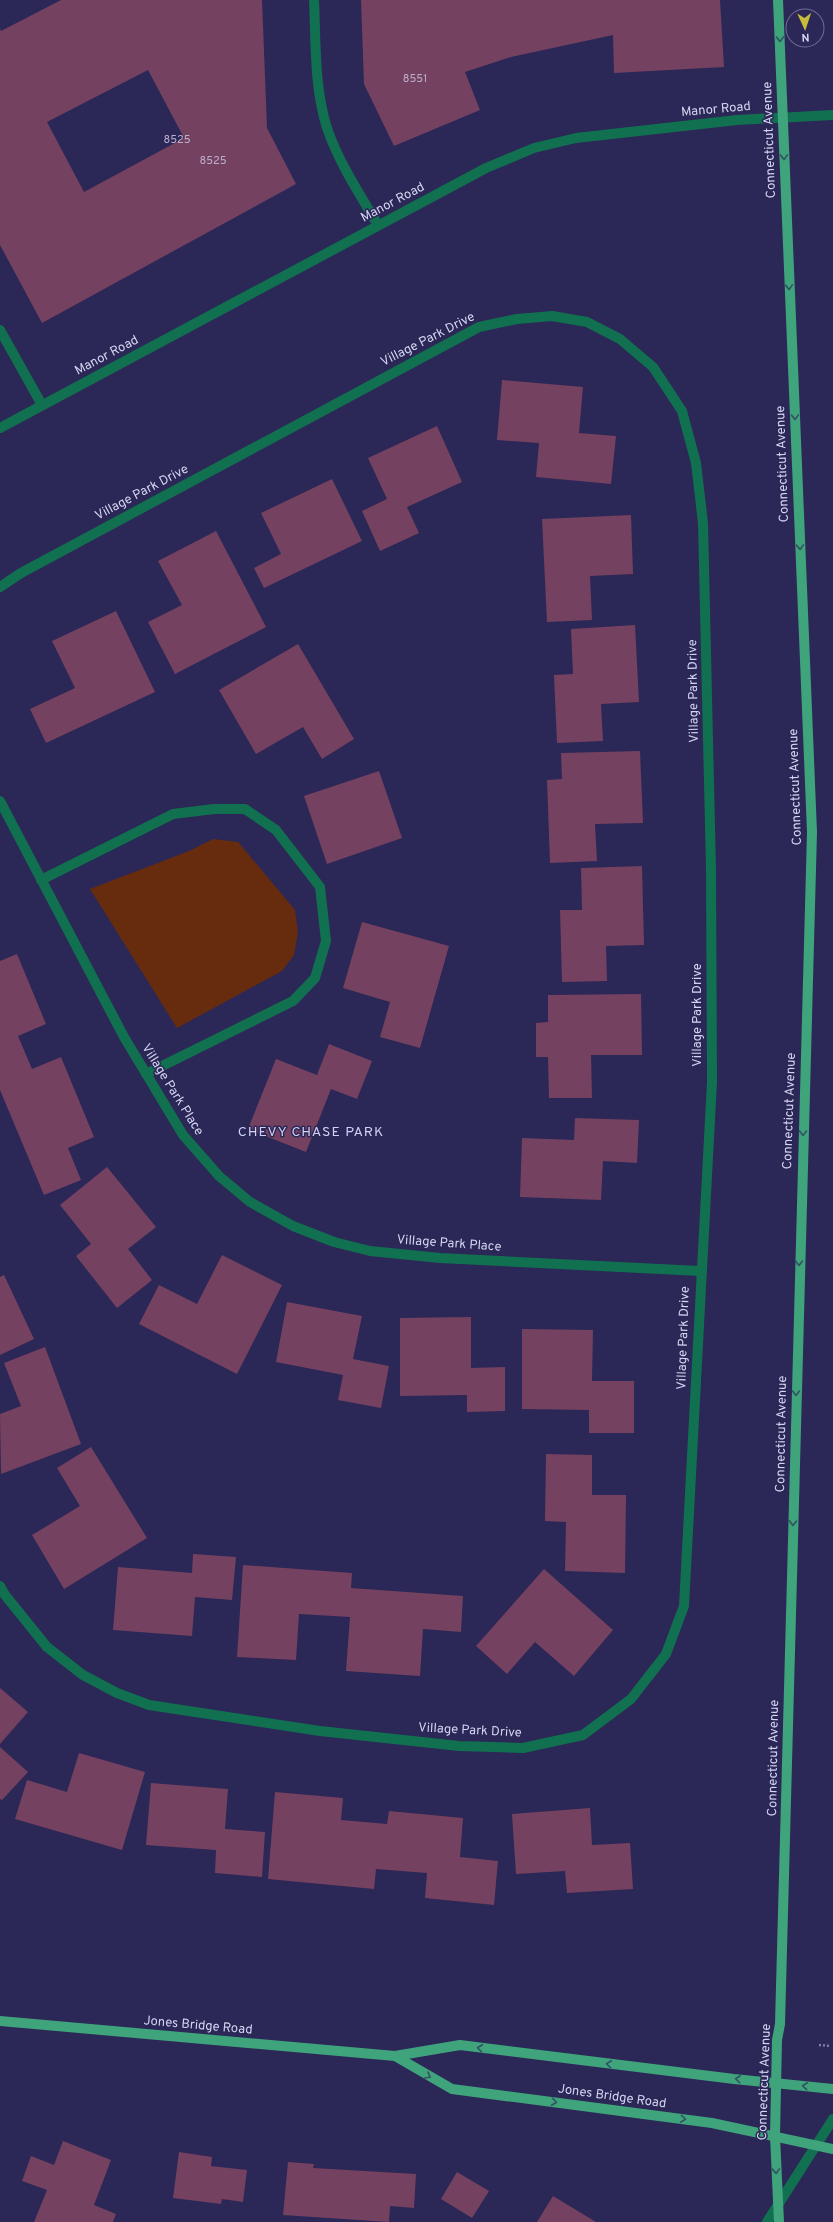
<svg xmlns="http://www.w3.org/2000/svg" width="833" height="2222" font-family="Overpass,sans-serif">
<style>
.green{fill:#672c0e}
.building{fill:#754160;fill-rule:evenodd}
.lines{fill:none;stroke-linecap:round;stroke-linejoin:round}
.path{stroke:#7e7da3;stroke-width:2.5;stroke-dasharray:2 2;stroke-linecap:butt}
.minor{stroke:#117050;stroke-width:10}
.major{stroke:#3fa37c;stroke-width:10}
.oneway{stroke:#325263}
.labels{text-anchor:middle;dominant-baseline:central;stroke-width:3;stroke-linejoin:round;paint-order:stroke}
.number-label{font-size:11px;fill:#bcafce}
.street-label{font-size:13px;fill:#d3d4f2;stroke:#2b2756}
.neighbourhood-label{font-size:14px;letter-spacing:1px;fill:#d0d1f5;stroke:#2b2756}
</style>
<rect width="100%" height="100%" fill="#2b2756"/>
<polygon class="green" points="213,839 238,842 295,910 298,932 294,955 282,971 177,1028 90,889 189,851"/>
<g class="building">
<path d="M61,0H262L267,128L296,184L42,323L0,245V29L1,31ZM148,70L184,138L84,192L47,122Z"/>
<polygon points="361,0 720,0 724,67 614,73 613,35 511,57 465,72 480,110 394,146 364,84"/>
<polygon points="502,380 583,387 579,433 616,436 611,484 536,477 539,443 497,440"/>
<polygon points="437,426 462,482 407,507 419,533 380,551 362,511 387,499 368,458"/>
<polygon points="332,479 362,541 264,588 254,568 281,554 261,513"/>
<polygon points="631,515 633,574 590,576 592,620 547,622 542,519"/>
<polygon points="216,531 266,627 175,674 148,622 182,605 158,561"/>
<polygon points="116,611 155,692 46,743 30,709 75,688 52,641"/>
<polygon points="635,625 639,702 601,704 603,741 557,743 554,675 573,674 571,629"/>
<polygon points="298,644 354,739 322,759 303,727 256,754 219,690"/>
<polygon points="640,751 643,823 595,824 597,861 550,863 547,780 562,779 561,753"/>
<polygon points="379,771 402,838 327,864 304,796"/>
<polygon points="642,866 644,945 606,946 607,981 562,982 560,910 582,910 581,868"/>
<polygon points="362,922 449,946 420,1048 380,1037 390,1002 343,988"/>
<polygon points="17,954 46,1024 18,1036 32,1069 61,1057 94,1137 68,1148 81,1180 44,1195 0,1090 0,961"/>
<polygon points="641,994 642,1055 591,1055 592,1098 549,1098 548,1057 536,1057 536,1023 548,1022 548,995"/>
<polygon points="329,1044 372,1061 357,1099 331,1089 306,1152 248,1129 276,1059 317,1075"/>
<polygon points="575,1118 639,1120 637,1163 603,1161 601,1200 520,1197 522,1138 574,1140"/>
<polygon points="107,1167 156,1227 128,1249 152,1280 117,1308 76,1256 91,1244 60,1205"/>
<polygon points="222,1255 282,1285 237,1374 139,1324 159,1285 197,1304"/>
<polygon points="4,1275 34,1339 0,1355 0,1277"/>
<polygon points="287,1302 362,1316 353,1359 389,1366 381,1408 338,1400 343,1375 276,1362"/>
<polygon points="471,1317 471,1368 505,1367 505,1411 467,1412 467,1395 400,1396 400,1318"/>
<polygon points="522,1329 593,1330 592,1381 634,1381 634,1433 589,1433 589,1410 522,1409"/>
<polygon points="45,1347 81,1444 1,1474 0,1414 21,1406 4,1363"/>
<polygon points="91,1447 147,1538 64,1589 32,1535 80,1506 57,1468"/>
<polygon points="546,1454 592,1455 592,1495 626,1495 625,1573 565,1571 566,1522 545,1521"/>
<polygon points="193,1554 236,1557 232,1600 195,1597 192,1636 113,1630 118,1567 192,1573"/>
<polygon points="243,1565 352,1573 351,1588 463,1596 461,1632 423,1629 420,1676 346,1671 350,1617 299,1614 296,1660 237,1657"/>
<polygon points="544,1569 613,1630 574,1676 535,1642 507,1674 476,1646"/>
<polygon points="0,1688 28,1712 0,1744"/>
<polygon points="0,1747 28,1772 2,1800 0,1799"/>
<polygon points="79,1753 145,1772 122,1850 15,1819 27,1780 67,1792"/>
<polygon points="151,1783 228,1789 225,1829 265,1832 262,1877 215,1873 216,1850 146,1845"/>
<polygon points="275,1792 343,1798 341,1820 387,1824 389,1811 463,1818 460,1857 498,1861 494,1905 425,1898 427,1873 376,1869 374,1889 268,1879"/>
<polygon points="590,1808 592,1845 630,1843 633,1889 567,1893 565,1871 516,1874 512,1814"/>
<polygon points="63,2141 111,2160 94,2205 116,2214 113,2222 34,2222 47,2190 22,2181 31,2156 54,2165"/>
<polygon points="179,2152 212,2157 211,2166 247,2170 243,2202 222,2199 221,2204 173,2198"/>
<polygon points="288,2162 314,2164 313,2168 416,2174 414,2208 390,2206 389,2222 283,2215"/>
<polygon points="457,2172 489,2191 472,2218 441,2199"/>
<polygon points="553,2196 596,2222 537,2222"/>
</g>
<g class="lines">
<polyline class="path" points="819,2045 831,2046"/>
<g class="minor">
<path d="M314,0C316,42 314,87 327,128C339,163 359,193 378,225"/>
<polyline points="0,330 42,405"/>
<polyline points="0,428 486,168 534,148 576,138 737,120 833,115"/>
<polyline points="0,587 21,573 479,327 517,319 552,316 587,322 620,339 653,367 682,411 696,463 703,523 711,869 712,1082 684,1606 666,1654 631,1699 583,1735 523,1748 459,1746 320,1731 149,1705 117,1693 83,1675 47,1647 5,1595 0,1586"/>
<polyline points="0,801 124,1037 183,1135 219,1176 250,1202 293,1226 334,1242 370,1251 440,1258 700,1271"/>
<polyline points="41,880 173,814 214,809 245,809 276,830 320,887 326,941 315,978 293,1001 146,1074"/>
<polyline points="767,2222 833,2119"/>
</g>
<g class="major">
<polyline points="778,0 812,832 780,2024 777,2040 775,2136 779,2222"/>
<polyline points="0,2021 395,2056 460,2045 734,2079 833,2089"/>
<polyline points="395,2056 452,2089 712,2123 833,2149"/>
</g>
</g>
<defs><path id="oneway-chevron" d="M-2-3.5L2.5 0L-2 3.5" fill="none" stroke-width="1.6" stroke-linecap="round" stroke-linejoin="round"/></defs>
<g class="oneway">
<use href="#oneway-chevron" transform="translate(780 39) rotate(88)"/>
<use href="#oneway-chevron" transform="translate(784 157) rotate(88)"/>
<use href="#oneway-chevron" transform="translate(789 287) rotate(88)"/>
<use href="#oneway-chevron" transform="translate(795 417) rotate(88)"/>
<use href="#oneway-chevron" transform="translate(800 547) rotate(88)"/>
<use href="#oneway-chevron" transform="translate(803 1133) rotate(91)"/>
<use href="#oneway-chevron" transform="translate(799 1263) rotate(91)"/>
<use href="#oneway-chevron" transform="translate(796 1393) rotate(91)"/>
<use href="#oneway-chevron" transform="translate(793 1523) rotate(91)"/>
<use href="#oneway-chevron" transform="translate(480 2048) rotate(-173)"/>
<use href="#oneway-chevron" transform="translate(609 2064) rotate(-173)"/>
<use href="#oneway-chevron" transform="translate(428 2076) rotate(30)"/>
<use href="#oneway-chevron" transform="translate(738 2079) rotate(-174)"/>
<use href="#oneway-chevron" transform="translate(805 2086) rotate(-174)"/>
<use href="#oneway-chevron" transform="translate(554 2102) rotate(7)"/>
<use href="#oneway-chevron" transform="translate(683 2119) rotate(8)"/>
<use href="#oneway-chevron" transform="translate(776 2171) rotate(88)"/>
</g>
<g class="labels">
<g class="number-label">
<text x="415" y="79">8551</text>
<text x="177" y="140">8525</text>
<text x="213" y="161">8525</text>
</g>
<g class="street-label">
<text transform="translate(716 110) rotate(-5)">Manor Road</text>
<text transform="translate(770 140) rotate(-92)">Connecticut Avenue</text>
<text transform="translate(393 203) rotate(-28)">Manor Road</text>
<text transform="translate(428 340) rotate(-27)">Village Park Drive</text>
<text transform="translate(107 356) rotate(-28)">Manor Road</text>
<text transform="translate(783 464) rotate(-92)">Connecticut Avenue</text>
<text transform="translate(142 493) rotate(-28)">Village Park Drive</text>
<text transform="translate(694 691) rotate(-91)">Village Park Drive</text>
<text transform="translate(796 787) rotate(-92)">Connecticut Avenue</text>
<text transform="translate(698 1015) rotate(-90)">Village Park Drive</text>
<text transform="translate(172 1090) rotate(58)">Village Park Place</text>
<text transform="translate(790 1111) rotate(-88)">Connecticut Avenue</text>
<text transform="translate(449 1244) rotate(4)">Village Park Place</text>
<text transform="translate(684 1338) rotate(-88)">Village Park Drive</text>
<text transform="translate(782 1434) rotate(-89)">Connecticut Avenue</text>
<text transform="translate(470 1731) rotate(3)">Village Park Drive</text>
<text transform="translate(774 1758) rotate(-89)">Connecticut Avenue</text>
<text transform="translate(198 2026) rotate(5)">Jones Bridge Road</text>
<text transform="translate(765 2082) rotate(-88)">Connecticut Avenue</text>
<text transform="translate(612 2097) rotate(8)">Jones Bridge Road</text>
</g>
<g class="neighbourhood-label">
<text x="311" y="1132">CHEVY CHASE PARK</text>
</g>
</g>
<g transform="translate(805 28) rotate(177)"><circle r="19" fill="#2b2756" stroke="#6e6c94"/>
<path d="M0-3L7 15L0 10L-7 15Z" fill="#c7bb3c"/>
<text y="-6" font-size="11" font-weight="bold" text-anchor="middle" fill="#d3d4f2">N</text>
</g>
</svg>
